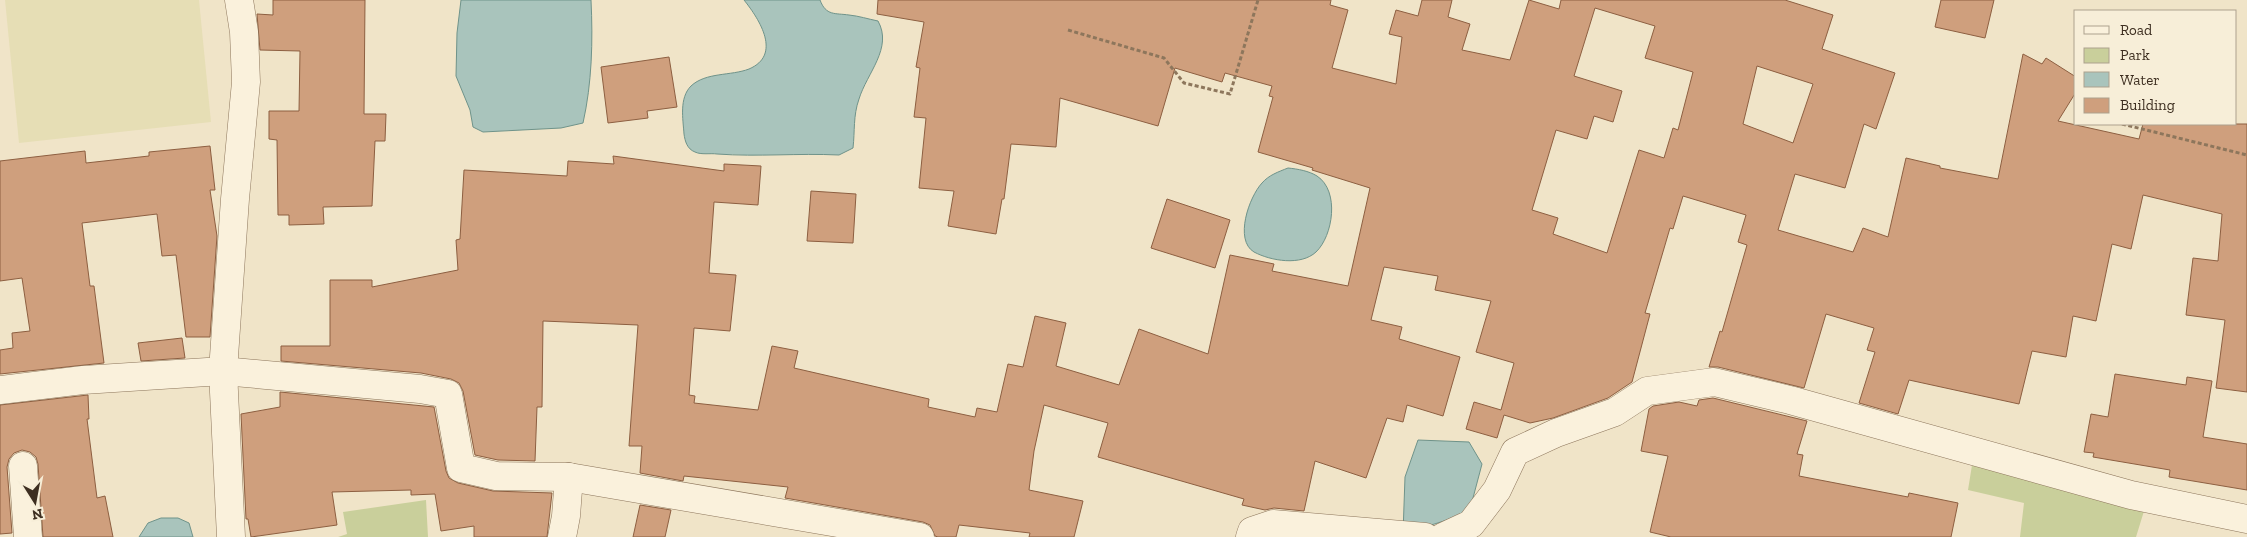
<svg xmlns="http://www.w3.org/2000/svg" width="2247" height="537" font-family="'Zilla Slab',serif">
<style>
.farmland{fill:#e6deb5}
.green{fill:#c9cf9b}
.water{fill:#a9c4bc;stroke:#6f938a}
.building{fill:#cf9f7d;stroke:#8d5f41;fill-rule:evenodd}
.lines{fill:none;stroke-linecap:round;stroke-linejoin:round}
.minor-casing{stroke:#8d765c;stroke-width:29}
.path{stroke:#8d765c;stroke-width:3;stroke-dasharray:4 2.5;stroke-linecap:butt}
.minor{stroke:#faf1dc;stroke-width:28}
</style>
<rect width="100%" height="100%" fill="#f0e4c8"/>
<polygon class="farmland" points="5,0 199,0 211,122 19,143"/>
<g class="green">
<polygon points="1973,459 2144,511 2136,537 2020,537 2024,503 1968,490"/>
<polygon points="426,500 428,537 338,537 347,534 343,512"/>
</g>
<g class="water">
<path d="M461,0H591C593,41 592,83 583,123L561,128L483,132L473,127L470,110L456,76L457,33Z"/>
<path d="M744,0H820C826,16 835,13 849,15C859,16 868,19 878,21C893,48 867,73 859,99C853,116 855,131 853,148L839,155C798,153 758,157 717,154C711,153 701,155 695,152C687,149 685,141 684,134C683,119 679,98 691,86C706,72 731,76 749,69C782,55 760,20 744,0Z"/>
<path d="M1288,168C1298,169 1309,171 1317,176C1340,191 1333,236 1316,252C1301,266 1271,261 1254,252C1234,240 1249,197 1262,183C1269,175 1278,172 1288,168Z"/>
<polygon points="1418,440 1469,442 1482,464 1469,513 1403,534 1405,477"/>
<polygon points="161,518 178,518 189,523 193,537 139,537 148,523"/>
</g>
<g class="building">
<polygon points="273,0 365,0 364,114 386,114 385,141 375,141 372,206 323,207 324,224 289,225 289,215 278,215 277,140 269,139 269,111 299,111 300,51 260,50 257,14 273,15"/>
<path d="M878,0H1331L1330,5L1348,10L1332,68L1396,84L1402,37L1389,34L1396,10L1418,16L1422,0H1452L1448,17L1470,24L1462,50L1510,60L1529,0L1559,9L1561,0H1785L1833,15L1822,49L1895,73L1876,129L1864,124L1845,188L1795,174L1778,230L1853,252L1863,228L1888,237L1906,158L1940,166V168L1998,179L2023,54L2042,64L2046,58L2076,77V92L2058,121L2139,139L2143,124H2247V392L2216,388L2225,320L2186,315L2193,258L2218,261L2222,214L2143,195L2131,249L2112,244L2096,321L2073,316L2066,357L2032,351L2019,404L1909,380L1898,414L1859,403L1875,352L1867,350L1874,328L1826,314L1804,388L1718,367H1709L1720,331L1722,332L1747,245L1738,242L1746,215L1683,196L1673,229L1670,228L1645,313L1650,314L1632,382L1608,398L1553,418L1530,423L1504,415L1497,438L1466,429L1474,402L1501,410L1514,363L1476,352L1491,301L1435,290L1438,276L1384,267L1371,320L1402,327L1399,339L1460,357L1443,416L1407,405L1403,422L1387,418L1366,478L1315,461L1304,511L1274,508L1265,510L1242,505L1244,499L1098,457L1108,423L1044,405L1034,451L1029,490L1083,501L1074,537H1029L1030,533L959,525L956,537H938L935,536L930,525L923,522L785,498L788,487L684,476L683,481L640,473L642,446H629L638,325L543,321L542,407H537L535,461L498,460L475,455L463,391L459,383L451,379L421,373L281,361V346H330V280H372V287L458,270L456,240L460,239L464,170L567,176L568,161L614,164L613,156L724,171V164L761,166L758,205L714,202L709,273L736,275L730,331L694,328L689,395L695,396L694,403L758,410L772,346L798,351L794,368L929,399L928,407L975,417L977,408L997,412L1008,364L1023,367L1035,316L1066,323L1056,366L1119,385L1139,329L1208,354L1230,255L1274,264L1272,271L1348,286L1370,188L1312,170L1313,168L1258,152L1273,97L1269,96L1272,86L1225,73L1222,82L1175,68L1158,126L1060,98L1056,147L1011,144L1004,199H1002L996,234L948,226L954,191L919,188L926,118L914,117L920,68L916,67L924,22L877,14ZM1595,8L1655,26L1645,58L1693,72L1678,130L1673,128L1664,158L1639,150L1607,253L1553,234L1558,218L1532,210L1556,130L1587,139L1594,116L1613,122L1622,91L1574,76ZM1757,66L1813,84L1793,143L1743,124Z"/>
<polygon points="1941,0 1994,0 1985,38 1935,27"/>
<polygon points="669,57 677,107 647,111 648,118 608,123 601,67"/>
<polygon points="210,146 215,190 210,190 217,236 210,337 186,337 176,255 162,256 157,214 82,223 90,286 94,286 104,363 0,374 0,350 13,348 12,333 30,331 22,278 0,281 0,161 85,151 86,163 149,156 149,152"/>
<polygon points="811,191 856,194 853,243 807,241"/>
<polygon points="1167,199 1230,220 1215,268 1151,248"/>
<polygon points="182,338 185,358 141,361 138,343"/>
<polygon points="2115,374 2186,385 2187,377 2212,381 2203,437 2247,444 2247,490 2169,477 2170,470 2093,457 2094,453 2084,452 2091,414 2108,417"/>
<polygon points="280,392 434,407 446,471 449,478 458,483 493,491 552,493 547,537 474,537 474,526 441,531 435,494 411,495 411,490 332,492 337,525 251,537 248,519 246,519 241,414 280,407"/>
<polygon points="88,395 89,419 87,419 97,498 105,496 113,537 43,537 38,464 36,457 30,452 22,450 14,453 9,459 7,467 12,533 0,534 0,405"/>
<polygon points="1713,398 1807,421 1797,454 1803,455 1799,476 1908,497 1909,493 1958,503 1951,537 1671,537 1650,532 1668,456 1641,451 1649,409 1653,406 1679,402 1697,406 1699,400"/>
<polygon points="640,505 671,510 665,537 633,537"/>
</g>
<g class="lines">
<g class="minor-casing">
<g id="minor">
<polyline points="0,390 83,380 223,371 420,389 448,394 461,468 496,476 569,477 920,537"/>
<polyline points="23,466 28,537"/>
<polyline points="231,537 223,371 235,199 246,82 244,32 239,0"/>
<polyline points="562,537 566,516 569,477"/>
<polyline points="1250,537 1252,531 1273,524 1425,537"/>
<polyline points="1443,537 1471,524 1497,490 1515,452 1556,433 1615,412 1647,391 1714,382 1790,400 2131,495 2247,519"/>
</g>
</g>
<g class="path">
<polyline points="1068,30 1164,58 1184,83 1230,94 1258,0"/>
<polyline points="2122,124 2247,155"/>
</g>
<use href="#minor" class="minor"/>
</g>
<rect x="2074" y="10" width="162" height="115" fill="#f7eed8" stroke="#ada18e"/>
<rect x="2084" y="26" width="25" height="8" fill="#faf1dc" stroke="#ada18e"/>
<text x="2120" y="35" font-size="15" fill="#3d2e20">Road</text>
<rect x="2084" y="48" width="25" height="15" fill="#c9cf9b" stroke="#ada18e"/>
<text x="2120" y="60" font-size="15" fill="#3d2e20">Park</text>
<rect x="2084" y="72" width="25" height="15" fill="#a9c4bc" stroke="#ada18e"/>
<text x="2120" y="85" font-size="15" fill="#3d2e20">Water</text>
<rect x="2084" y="98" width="25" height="15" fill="#cf9f7d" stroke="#ada18e"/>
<text x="2120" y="110" font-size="15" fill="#3d2e20">Building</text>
<g transform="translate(35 502) rotate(169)" stroke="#f7eed8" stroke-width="4" paint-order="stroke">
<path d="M0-4L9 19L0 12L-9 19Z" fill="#3d2e20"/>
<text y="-8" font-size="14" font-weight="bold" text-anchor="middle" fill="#3d2e20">N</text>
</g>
</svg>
